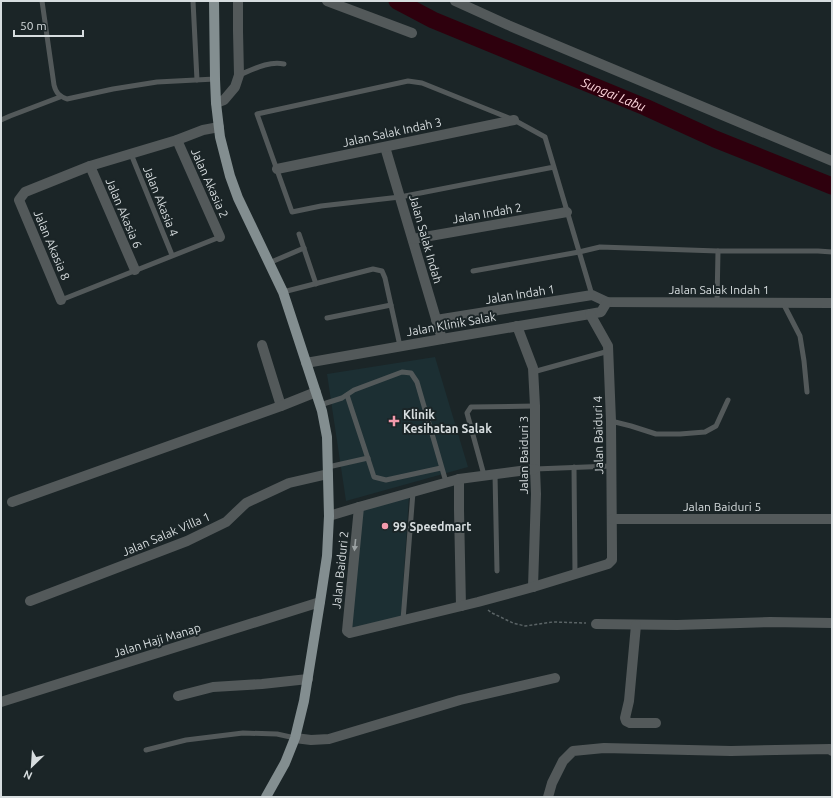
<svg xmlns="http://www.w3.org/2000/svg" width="833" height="798" font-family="Ubuntu,sans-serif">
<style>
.built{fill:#1c2f33}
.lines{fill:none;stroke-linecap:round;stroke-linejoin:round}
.river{stroke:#2e000d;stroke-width:17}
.path{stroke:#5b6466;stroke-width:1.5;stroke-dasharray:3 2;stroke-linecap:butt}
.service{stroke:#53595a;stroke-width:5}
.minor{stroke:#53595a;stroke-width:10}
.primary{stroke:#838e90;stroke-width:10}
.oneway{fill:#9ca2a3}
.poi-dot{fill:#f39aac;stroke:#1b2527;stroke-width:1.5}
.labels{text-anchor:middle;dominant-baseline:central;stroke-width:4;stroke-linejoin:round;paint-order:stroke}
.street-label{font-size:12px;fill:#d7dddf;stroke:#1b2527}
.poi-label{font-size:12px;font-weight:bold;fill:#d7dddf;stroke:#1b2527;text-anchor:start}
.water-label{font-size:13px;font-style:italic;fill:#fed6dd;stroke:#1b2527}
</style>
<rect width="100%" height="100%" fill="#1b2527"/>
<g class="built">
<polygon points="435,357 468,467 346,501 327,374"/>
<polygon points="409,496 401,617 350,630 363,510"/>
</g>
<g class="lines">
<path class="river" id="s1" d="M397,1L433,20L645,107L715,139L832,186"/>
<polyline class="path" points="488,610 492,613 513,623 525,626 553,622 586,623"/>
<g class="service">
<path d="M42,1L54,85C56,93 59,96 67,99L113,89L157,82L215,79"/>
<polyline points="193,1 197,80"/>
<path d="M239,75C254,69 268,61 284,64"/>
<polyline points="1,120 10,116 60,97"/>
<polyline points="131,154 172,255"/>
<polyline points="554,167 400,197 321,206 292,212 257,114 408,81 422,83 514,120 545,137 592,295"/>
<polyline points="299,234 316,284"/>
<polyline points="269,263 304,248"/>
<polyline points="473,271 579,252 600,247 718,251 818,251 832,252"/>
<polyline points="283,292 373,269 382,271 385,278 400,346"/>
<polyline points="61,300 220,237"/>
<polyline points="717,302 718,251"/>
<polyline points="783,303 800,336 804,361 807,392"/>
<polyline points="327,318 391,305"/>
<polyline points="533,372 609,351"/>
<polyline points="347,395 374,477 386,480 441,468"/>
<polyline points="320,405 342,398 354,390 402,372 411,373 417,382 446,482"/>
<polyline points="611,421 631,426 656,434 680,434 705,432 716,426 728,400"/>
<polyline points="328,467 368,458"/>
<polyline points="574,467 575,574"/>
<polyline points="535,469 611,466"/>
<polyline points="495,474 497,571"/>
<polyline points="484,475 467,413 471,407 535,406"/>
<polyline points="403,620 413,492"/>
<polyline points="146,750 186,740 243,733 277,734 295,738"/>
</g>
<g class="minor">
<polyline points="327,1 412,33"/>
<polyline points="455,1 508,25 832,161"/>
<polyline points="216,103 224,100 235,87 239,75 238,31 238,1"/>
<polyline points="177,140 220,237"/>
<polyline points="385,147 442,339"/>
<polyline points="90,166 135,270"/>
<polyline points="277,169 514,120"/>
<polyline points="413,239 567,212"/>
<polyline points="61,300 19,200 25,192 90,166 177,140 203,130 219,127"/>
<polyline points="436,320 592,295 607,302 832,303"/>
<polyline points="517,326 533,368 535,406 535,469 536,494 533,587"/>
<polyline points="262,345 281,406"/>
<polyline points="306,363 442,339 590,314 601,312 607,302"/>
<polyline points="459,479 459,510 461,606"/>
<polyline points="12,502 281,406 316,392"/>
<polyline points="359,507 347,631 350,633 478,602 533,587 608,564 612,560 612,553 611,421 608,346 590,314"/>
<polyline points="329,516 359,507 459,479 535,469"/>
<polyline points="612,519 832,519"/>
<polyline points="30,601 187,541 226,522 246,503 289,483 328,474"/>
<polyline points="596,624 677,625 770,622 832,623"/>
<polyline points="636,625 629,701 625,718 626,721 630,723 656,723"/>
<polyline points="178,696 213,687 262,684 308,679"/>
<polyline points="1,702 320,602"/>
<polyline points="295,738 311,740 329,739 460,700 555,678"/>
<polyline points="548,797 552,783 563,761 573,751 604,748 731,751 830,749 832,751"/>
</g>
<polyline class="primary" points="214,1 215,79 216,103 220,137 230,176 238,198 283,292 322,411 327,437 329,516 327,556 320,602 304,701 295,738 285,763 266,797"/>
</g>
<defs><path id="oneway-solid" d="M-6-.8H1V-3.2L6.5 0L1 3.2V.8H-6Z"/></defs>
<use class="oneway" href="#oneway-solid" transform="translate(355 545) rotate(96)"/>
<g class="poi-dot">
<path d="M392 415h4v4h4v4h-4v4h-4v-4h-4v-4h4z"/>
<circle cx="385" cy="526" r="4"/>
</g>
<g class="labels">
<g class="street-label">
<text transform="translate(392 132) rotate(-12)">Jalan Salak Indah 3</text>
<text transform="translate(210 183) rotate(66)">Jalan Akasia 2</text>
<text transform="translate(161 201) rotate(68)">Jalan Akasia 4</text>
<text transform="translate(124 213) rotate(67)">Jalan Akasia 6</text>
<text transform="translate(487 213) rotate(-10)">Jalan Indah 2</text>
<text transform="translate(426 239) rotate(74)">Jalan Salak Indah</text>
<text transform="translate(52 245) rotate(67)">Jalan Akasia 8</text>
<text x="719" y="289">Jalan Salak Indah 1</text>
<text transform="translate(520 294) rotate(-9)">Jalan Indah 1</text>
<text transform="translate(451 324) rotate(-10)">Jalan Klinik Salak</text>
<text transform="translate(598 435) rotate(-91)">Jalan Baiduri 4</text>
<text transform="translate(523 455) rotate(-90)">Jalan Baiduri 3</text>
<text x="722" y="506">Jalan Baiduri 5</text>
<text transform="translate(166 534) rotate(-23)">Jalan Salak Villa 1</text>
<text transform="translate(340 570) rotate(-84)">Jalan Baiduri 2</text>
<text transform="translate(157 640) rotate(-17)">Jalan Haji Manap</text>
</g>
<g class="poi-label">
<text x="403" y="414">Klinik<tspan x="403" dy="14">Kesihatan Salak</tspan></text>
<text x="393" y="526">99 Speedmart</text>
</g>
<g class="water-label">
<text stroke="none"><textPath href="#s1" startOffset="236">Sungai Labu</textPath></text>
</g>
</g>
<rect width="833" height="798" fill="none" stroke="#d7dddf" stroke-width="4"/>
<g transform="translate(32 766) rotate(205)" stroke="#1b2527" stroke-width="3" paint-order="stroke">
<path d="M0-3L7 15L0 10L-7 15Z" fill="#d7dddf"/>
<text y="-6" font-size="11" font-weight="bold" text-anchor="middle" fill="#d7dddf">N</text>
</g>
<path d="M14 30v6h69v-6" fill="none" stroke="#d7dddf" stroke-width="2"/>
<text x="20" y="30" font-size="12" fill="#d7dddf" stroke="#1b2527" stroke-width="3" paint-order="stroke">50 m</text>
</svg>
